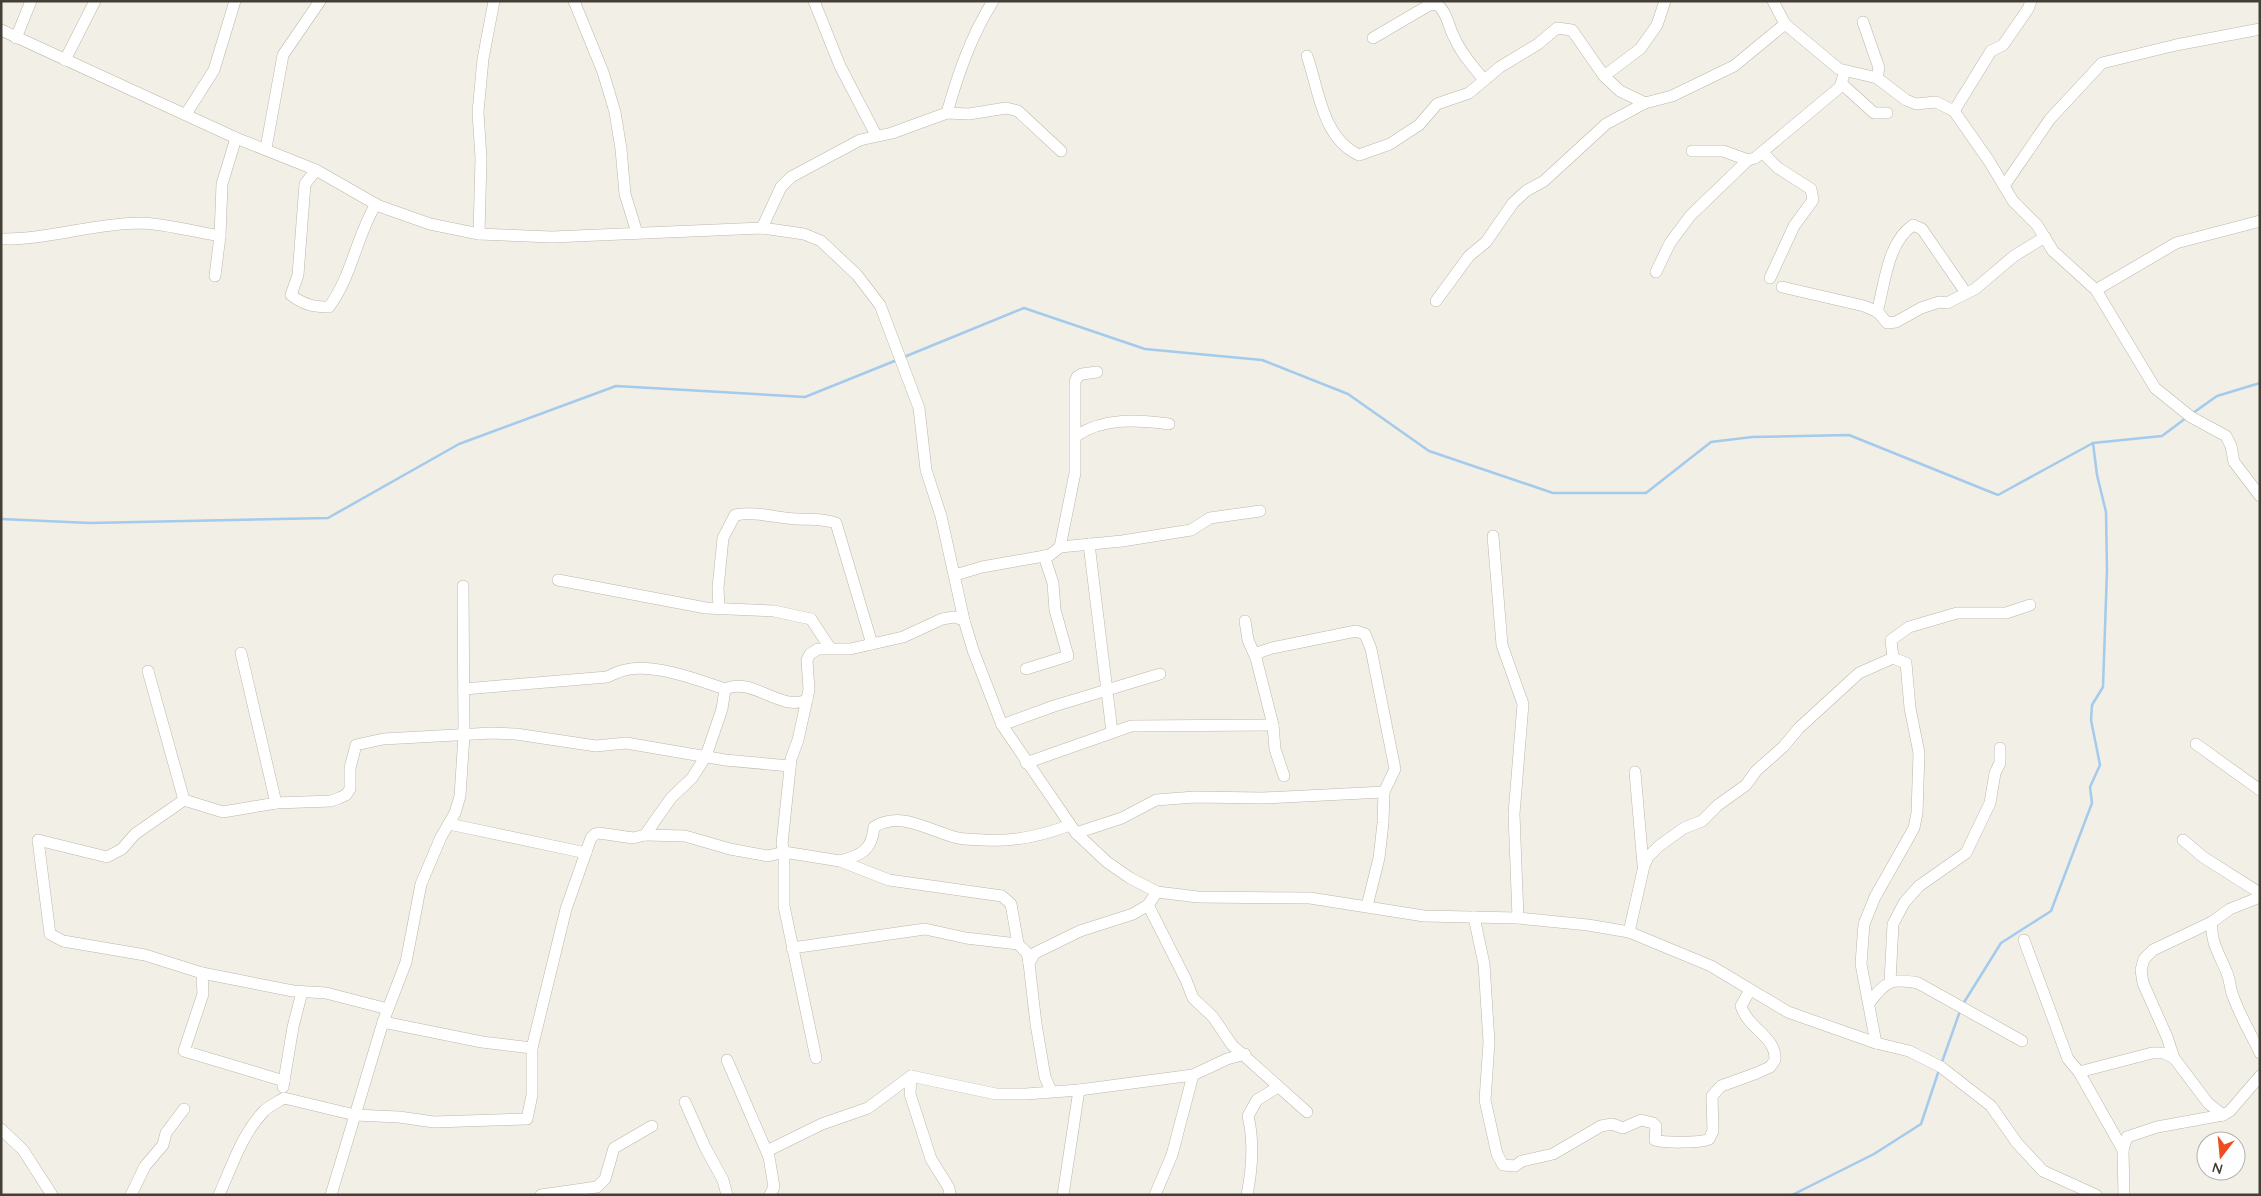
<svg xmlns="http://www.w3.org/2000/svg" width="2261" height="1196" font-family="Quicksand,sans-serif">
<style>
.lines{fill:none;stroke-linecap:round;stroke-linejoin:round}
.stream{stroke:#a4caec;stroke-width:2.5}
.minor-casing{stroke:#bdb7a9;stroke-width:12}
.minor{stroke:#fff;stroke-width:11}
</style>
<rect width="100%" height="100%" fill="#f2efe6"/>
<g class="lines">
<g class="stream">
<polyline points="904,357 1024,308 1145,349 1262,360 1348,394 1429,451 1553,493 1646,493 1711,442 1752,437 1849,435 1998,495 2093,443 2162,436 2186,418"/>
<polyline points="2193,413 2217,396 2260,383"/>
<polyline points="1,519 90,523 328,518 459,444 616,386 805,397 897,360"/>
<polyline points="1963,1004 2001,943 2051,911 2092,803 2090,787 2100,765 2091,720 2092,705 2103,687 2107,570 2106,512 2097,475 2093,443"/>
<polyline points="1942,1062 1960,1011"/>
<polyline points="1792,1195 1874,1154 1921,1124 1939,1070"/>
</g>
<g class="minor-casing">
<g id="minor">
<polyline points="574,1 603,72 615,112 621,149 625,194 637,233"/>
<polyline points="814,1 840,66 876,135"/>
<polyline points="1773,1 1785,24 1839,69 1877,78 1906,100 1916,104 1936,102 1954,111 1989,161 2013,201 2037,225 2053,251 2096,290 2155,388 2191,417 2226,436 2231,446 2234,462 2260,496"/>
<polyline points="1863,22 1879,68 1877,78"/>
<polyline points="1,30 236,138 316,170 379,206 430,224 479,234 552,237 762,228 804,234 821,241 857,275 880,305 919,408 926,470 941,516 964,620 973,650 1002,725 1076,833 1107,862 1130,878 1157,892 1198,897 1310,898 1424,916 1518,918 1588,925 1629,932 1711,966 1788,1012 1876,1043 1909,1051 1941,1067 1991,1106 2017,1143 2043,1171 2096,1195"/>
<polyline points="16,38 31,1"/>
<path d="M1373,38L1431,4L1438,5C1448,14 1448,26 1454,37C1461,54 1473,66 1484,80"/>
<path d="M1307,56C1319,90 1322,138 1359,155L1390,144L1419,125L1437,104L1469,93L1500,67L1538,44L1557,28L1572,30L1604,76"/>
<polyline points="65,60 95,1"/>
<polyline points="1842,84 1874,113 1887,113"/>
<polyline points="1645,103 1672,96 1734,66 1785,24"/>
<polyline points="1954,111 1991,51 2003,45 2028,9 2031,1"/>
<path d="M947,113C958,74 971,36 993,1"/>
<polyline points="186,114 214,70 235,1"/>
<polyline points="266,148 283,55 320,1"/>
<polyline points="1692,151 1723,151 1748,160 1755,158 1840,87 1845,71"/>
<polyline points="1762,152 1778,168 1811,189 1813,200 1794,226 1770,278"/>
<path d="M316,170L305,184L298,275L291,295C304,305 314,307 329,307C352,276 356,237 376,204"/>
<polyline points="2004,186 2050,119 2102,63 2176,45 2260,29"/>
<polyline points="762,228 781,187 791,177 860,140 892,133 947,113 969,114 1006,108 1018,111 1061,151"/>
<polyline points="479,234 481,158 478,112 483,59 494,1"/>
<path d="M1,239C48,240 94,223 141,223C167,224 195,232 220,236"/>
<polyline points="1656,272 1670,243 1690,216 1748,160"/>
<polyline points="215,276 220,236 222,184 236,138"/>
<polyline points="1782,287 1864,306 1878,312 1887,323 1896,322 1921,308 1939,302 1947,303 1975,289 2014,256 2045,237"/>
<polyline points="2096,290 2176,243 2260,221"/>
<polyline points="1436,301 1469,256 1486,242 1513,203 1526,191 1544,181 1606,124 1645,103 1620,91 1604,76 1640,49 1657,25 1665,1"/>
<path d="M1877,312C1885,284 1887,243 1913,225L1922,229L1966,293"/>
<path d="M1076,436C1104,417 1138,420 1169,424"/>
<polyline points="1493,536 1502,645 1523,704 1514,814 1518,918"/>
<polyline points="1089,544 1112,732"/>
<polyline points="1060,547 1122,541 1191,530 1210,518 1260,511"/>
<polyline points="955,575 982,567 1050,555 1060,547 1075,473 1075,382 1077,377 1082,374 1097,372"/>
<polyline points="558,580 706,608 774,611 811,619 830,648"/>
<path d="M719,608L718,588L723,538L735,515C757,511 775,518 797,519C814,520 818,518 836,523L872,644"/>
<polyline points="1245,621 1248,640 1256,658 1273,725 1275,749 1284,776"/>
<polyline points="241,653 276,803"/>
<polyline points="1256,658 1257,653 1272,648 1356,631 1365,634 1371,649 1395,769 1384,792 1383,823 1379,858 1367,906"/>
<polyline points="1893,658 1891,640 1909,627 1957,613 2006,613 2030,605"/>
<polyline points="1026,669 1068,656 1055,610 1053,583 1044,556"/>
<polyline points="148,671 184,800"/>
<path d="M464,689L607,677C612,675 619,671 625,670C654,663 698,680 725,689"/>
<polyline points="1002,725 1054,706 1160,674"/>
<polyline points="2196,744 2260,790"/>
<polyline points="1026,763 1131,726 1273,725"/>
<polyline points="1635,772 1643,865"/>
<polyline points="449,824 586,853"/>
<polyline points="1076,833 1122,818 1156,800 1195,797 1263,798 1384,792"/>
<polyline points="645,835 685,836 730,849 768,856 784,852 840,861 889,880 1002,896 1011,904 1018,944"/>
<polyline points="2183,840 2203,857 2260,893"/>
<path d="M840,861C861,855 872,851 874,827C901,811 925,829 954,837C963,840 974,839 984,840C1013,842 1044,835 1070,825"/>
<polyline points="1148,905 1186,980 1193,998 1213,1017 1232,1045 1307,1112"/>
<path d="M1474,917L1484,964L1489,1042L1485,1100L1497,1154L1503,1165L1515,1166L1522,1161L1553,1154L1601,1126L1612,1124L1623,1128L1641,1120L1653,1123L1656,1126L1655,1140C1664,1143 1702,1143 1709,1139L1713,1131L1712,1096L1721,1086L1757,1073L1770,1067L1775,1060C1777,1037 1748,1029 1741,1006L1750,990"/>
<path d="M2212,922C2210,942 2220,955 2227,973C2230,980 2230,989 2233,996C2240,1016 2251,1034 2260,1053"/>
<polyline points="1629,932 1644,866 1648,857 1659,846 1684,828 1702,821 1718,805 1746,785 1756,771 1783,747 1799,728 1859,673 1893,658 1906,663 1910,708 1919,753 1917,813 1914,828 1875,897 1864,924 1861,964 1876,1043"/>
<polyline points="2024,940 2068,1059 2079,1072 2123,1150"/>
<polyline points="792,948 925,929 966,938 1018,944 1027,953 1029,963"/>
<polyline points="202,973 293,991 326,993 388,1009"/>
<polyline points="1890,982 1893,924 1904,903 1919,886 1966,853 1990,803 1995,773 2000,763 2000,748"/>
<path d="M1870,1002C1886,981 1891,978 1918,983L2022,1041"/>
<polyline points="383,1022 482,1042 532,1048"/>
<polyline points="816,1058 784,906 784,852 782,844 791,759 798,740 809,690 807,660 810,654 818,649 850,649 903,637 942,619 954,617 964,620"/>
<polyline points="727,1060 769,1157 774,1187 770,1195"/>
<polyline points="2079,1072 2152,1053 2164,1053 2174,1058"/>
<polyline points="911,1076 996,1094 1026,1094 1079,1090 1193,1075 1227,1059 1245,1054"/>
<polyline points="911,1076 910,1094 931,1159 949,1188 950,1195"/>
<polyline points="284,1081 184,1051 203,994 202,973 145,955 63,941 50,934 38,840 107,857 122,849 135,834 184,800 223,812 276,803 331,801 339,798 346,795 350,789 350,768 356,745 383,739 492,733 516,734 596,746 626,743 725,760 790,766"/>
<polyline points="283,1087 293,1027 302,992"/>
<polyline points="1051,1091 1045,1077 1036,1024 1029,963 1035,953 1080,931 1133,914 1148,905 1157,892"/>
<polyline points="685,1102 705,1147 723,1180 727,1195"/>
<polyline points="2223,1115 2208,1103 2174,1058 2167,1037 2143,983 2141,970 2144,959 2153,950 2212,922 2230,909 2260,897"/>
<polyline points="1,1129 23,1150 52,1195"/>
<polyline points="767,1151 822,1124 868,1108 911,1076"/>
<polyline points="131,1195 145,1166 163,1145 166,1133 184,1109"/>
<path d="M219,1195C232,1166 242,1134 264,1111C269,1106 278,1102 284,1098L355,1115L399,1117L434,1122L527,1119L532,1095V1048L566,909L591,838L595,834L599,833L633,838L645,835L671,798L692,778L706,756L722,709L725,689C752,676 780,712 807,700"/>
<polyline points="331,1195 383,1022 406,962 421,884 441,837 455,813 460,796 464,735 463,586"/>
<polyline points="541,1195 597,1187 605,1179 614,1148 652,1126"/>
<polyline points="1063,1195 1079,1090"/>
<polyline points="1155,1195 1172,1155 1193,1075"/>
<path d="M1247,1195C1252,1170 1254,1141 1248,1116L1257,1100L1278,1087"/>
<polyline points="2124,1195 2123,1150 2127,1137 2157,1127 2223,1115 2230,1111 2260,1076"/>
</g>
</g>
<use href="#minor" class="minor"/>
</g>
<rect width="2261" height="1196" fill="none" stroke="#443f35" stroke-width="5"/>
<g transform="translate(2221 1156) rotate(196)"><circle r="24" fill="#ffffff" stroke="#b4b2ae"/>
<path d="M0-4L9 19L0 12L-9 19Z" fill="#f04c1f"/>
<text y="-8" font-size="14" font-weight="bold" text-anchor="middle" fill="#443f35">N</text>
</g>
</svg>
